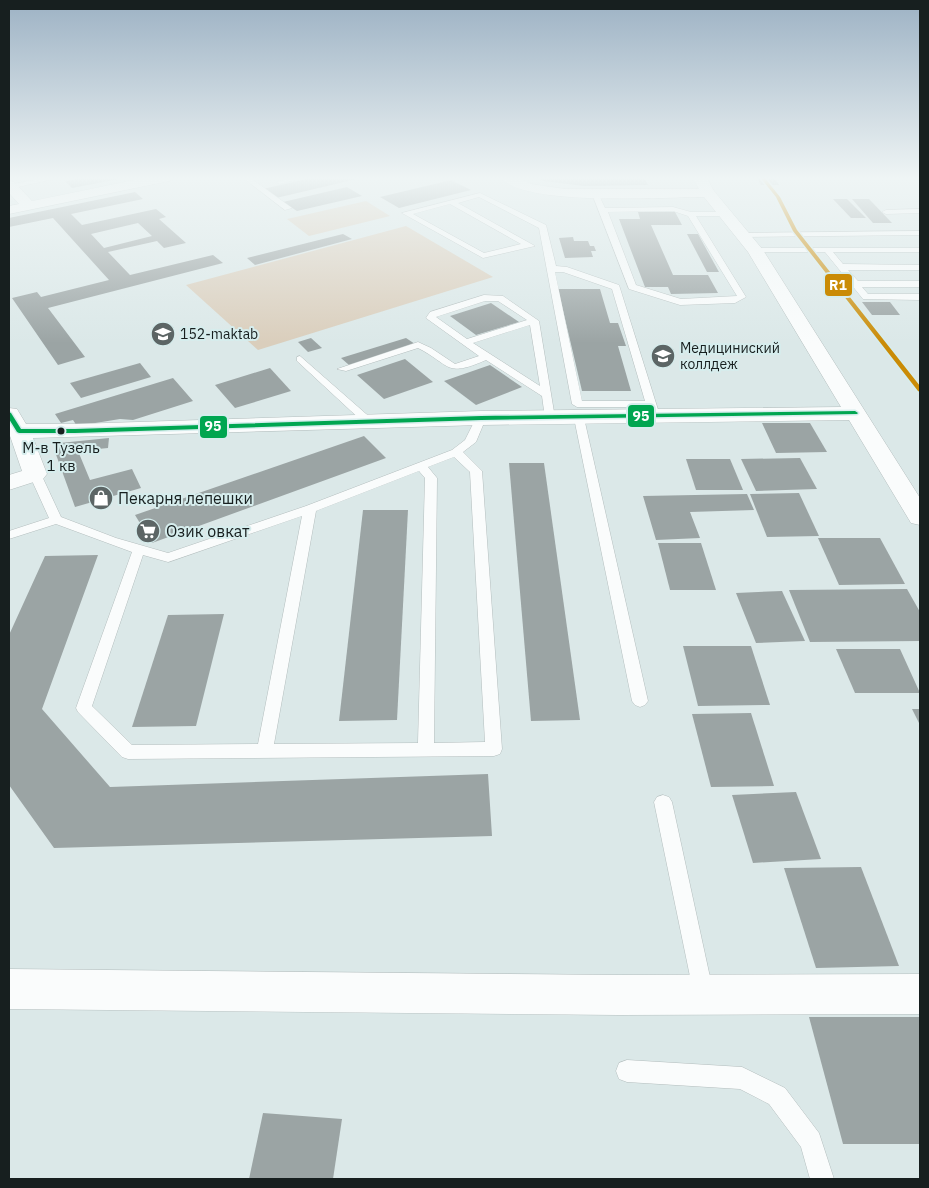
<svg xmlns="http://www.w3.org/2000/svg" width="929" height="1188" font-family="'IBM Plex Sans',sans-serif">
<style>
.green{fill:#dacebc}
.building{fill:#9ba4a4;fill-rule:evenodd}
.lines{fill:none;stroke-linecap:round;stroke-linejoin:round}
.service-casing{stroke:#b4bebe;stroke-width:1}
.minor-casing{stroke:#b4bebe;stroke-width:1}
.service{fill:#fafcfc;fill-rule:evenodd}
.minor{fill:#fafcfc;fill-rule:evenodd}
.bus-1-casing{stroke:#d6eded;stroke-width:3}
.bus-1{fill:#00a651;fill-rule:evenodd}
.rail-1-casing{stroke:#d6eded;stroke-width:3}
.rail-1{fill:#ca8b06;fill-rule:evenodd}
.bus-dot{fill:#171f1f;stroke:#d6eded;stroke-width:2}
.labels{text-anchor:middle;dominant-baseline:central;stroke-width:4;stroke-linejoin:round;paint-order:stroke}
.far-poi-label{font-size:14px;fill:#171f1f;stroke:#d6eded;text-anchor:start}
.bus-label{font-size:15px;fill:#171f1f;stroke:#d6eded}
.poi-label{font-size:16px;fill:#171f1f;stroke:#d6eded;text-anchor:start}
.line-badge{stroke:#d6eded;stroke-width:2}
.badge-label{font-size:14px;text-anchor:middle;font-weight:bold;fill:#fff}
</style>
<rect width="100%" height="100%" fill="#dbe8e8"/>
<g class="green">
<polygon points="366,201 390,216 309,236 287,219"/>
<polygon points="406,226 493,277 258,350 186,285"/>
</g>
<g class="building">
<polygon points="87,177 125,177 125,178 72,188 65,181"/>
<polygon points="314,177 357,179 276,198 263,189"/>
<polygon points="535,177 644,177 648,185 584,186 543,181"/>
<polygon points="756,177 774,177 779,185 761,185"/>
<polygon points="451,180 471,190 399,208 380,197"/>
<polygon points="347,187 362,196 297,211 283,202"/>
<path d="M135,192L143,199L71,214L82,225L156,209L166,217L159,219L186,243L164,248L157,241L108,252L130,275L213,255L223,263L48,308L85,357L58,365L12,298L37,292L41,297L109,280L53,218L9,227V218ZM138,223L152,236L104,248L91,234Z"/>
<polygon points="833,199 847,199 866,218 851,218"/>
<polygon points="852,199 869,199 892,223 873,223"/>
<polygon points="638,212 675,212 682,225 651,225 673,275 708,275 718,293 671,294 668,287 645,287 619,219 640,219"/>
<polygon points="343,234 352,239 255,265 247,258"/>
<polygon points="687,234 698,234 719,272 707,272"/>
<polygon points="573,237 574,241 588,241 590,246 594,246 596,251 591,251 593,257 565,258 559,238"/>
<polygon points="558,289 600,289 610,323 618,323 626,346 618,346 631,391 582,391"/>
<polygon points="862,302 890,302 900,315 872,315"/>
<polygon points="491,303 519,322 476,335 450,316"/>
<polygon points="311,338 322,348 308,352 298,342"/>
<polygon points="406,338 415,344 349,365 341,358"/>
<polygon points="405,359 433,382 384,399 357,375"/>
<polygon points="140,363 151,377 81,398 70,383"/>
<polygon points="490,365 522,387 476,405 444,381"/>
<polygon points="270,368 291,391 235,408 215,385"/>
<polygon points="173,378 193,401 133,420 120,419 77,426 73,420 61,423 55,414"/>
<polygon points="762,423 810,423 827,452 776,453"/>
<polygon points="364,436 386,458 152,543 135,515"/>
<polygon points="109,438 108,448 78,451 90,480 132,469 141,488 75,507 54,449 60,443"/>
<polygon points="800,458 817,489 756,491 741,459"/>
<polygon points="686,459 730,459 743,490 696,490"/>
<polygon points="509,463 544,463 580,720 531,721"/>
<polygon points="799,493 819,536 767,537 750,494"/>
<polygon points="747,494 754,510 690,512 700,538 656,540 643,496"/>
<polygon points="363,510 408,510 397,720 339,721"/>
<polygon points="818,538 880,538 905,584 839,585"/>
<polygon points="658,543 701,543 716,590 670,590"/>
<polygon points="98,555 42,709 110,787 488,774 492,836 54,848 9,785 9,635 45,556"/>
<polygon points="907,589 920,612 920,641 810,642 789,590"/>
<polygon points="782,591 805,641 756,643 736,593"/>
<polygon points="224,614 196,726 132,727 168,615"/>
<polygon points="683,646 751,646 770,705 698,706"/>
<polygon points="836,649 900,649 920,693 855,693"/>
<polygon points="912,709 920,709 920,725"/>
<polygon points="751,713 774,786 711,787 692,714"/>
<polygon points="796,792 821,859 753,863 732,795"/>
<polygon points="861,867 899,966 816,968 784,868"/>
<polygon points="809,1017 920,1017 920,1144 843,1144"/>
<polygon points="263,1113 342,1119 333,1179 249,1179"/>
</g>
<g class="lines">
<g class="service-casing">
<g id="service">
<polygon points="49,177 62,177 9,189 9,185"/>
<polygon points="242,177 249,177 292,208 285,210"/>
<polygon points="293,177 306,177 280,184 277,182"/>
<polygon points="370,177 378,177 380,179 377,181"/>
<path d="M591,191H597L605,208L673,207L691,212H728L729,214L725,216H696L746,297L735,303L680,305L629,289ZM673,211L688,216L737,296L681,299L636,285L608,212Z"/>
<path d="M480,193L546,225L556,266L567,267L619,285L660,416L659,418H651L647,407H577L572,404L539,228L479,197L458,203L535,246L483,258L402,213ZM450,204L521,244L484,253L413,214ZM555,272H563L612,289L645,401H582Z"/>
<polygon points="920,209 920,213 886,214 882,212 886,210"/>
<polygon points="920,231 920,235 742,237 738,235 742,233"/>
<polygon points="755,248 920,248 920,252 833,252 843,264 920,265 920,270 848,270 858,281 920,281 920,287 862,287 868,294 920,294 920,300 863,299 825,252 752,252 751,250"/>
<path d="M484,295L503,296L539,321L555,418L554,420L550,421L545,418L542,396L486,360C445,378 451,365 418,348L346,371L337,369L418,342L431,348L455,364L479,356L426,318L430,312ZM485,301H498L527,320L467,339L436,317ZM530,325L540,386L473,343Z"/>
<polygon points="300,356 373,420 373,424 365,424 297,361 297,357"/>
<path d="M481,415L486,418L476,442L463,452L482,471L502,749L500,754L494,756L128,759L122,757L78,712L76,708L132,552L56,524L9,539V531L49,518L29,474L31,472H39L41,474L61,517L116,538L168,553L306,506L452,450L465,440L476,418ZM454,457L470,472L485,742L434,743L437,478L428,467ZM419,471L425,478L418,743L274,744L316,511ZM302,516L258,744L132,745L92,706L143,555L168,562Z"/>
<polygon points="579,415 584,418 648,701 645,705 640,707 635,705 632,701 574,418"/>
<polygon points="663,795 669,797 672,802 713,991 710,998 703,1001 696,998 693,991 654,802 657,797"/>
<polygon points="627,1060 742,1067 785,1088 819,1133 834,1179 810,1179 801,1147 769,1104 740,1089 627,1082 619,1079 616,1071 619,1063"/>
</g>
</g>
<g class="minor-casing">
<g id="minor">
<polygon points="149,177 176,177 169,181 9,214 9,206 19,204 9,193 9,181 14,182 32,201"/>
<path d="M500,177H517L531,184L565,189H699L692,177H706L714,191L763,250L920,498V525L911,523L849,420L481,425L33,438L47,474L43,479L9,490V475L22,471L9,433V408L17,409L26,424H75L481,411L841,407L748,252L704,197C665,197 523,207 500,177Z"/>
<polygon points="9,969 619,975 920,974 920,1014 619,1015 9,1009"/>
</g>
</g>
<use href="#service" class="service"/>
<use href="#minor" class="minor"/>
<g class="bus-1-casing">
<polygon id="bus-1" points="855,411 858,413 857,414 481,420 75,433 19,433 17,432 9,419 9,412 11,413 21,429 75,429 481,416"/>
</g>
<use href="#bus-1" class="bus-1"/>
<g class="rail-1-casing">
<polygon id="rail-1" points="760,177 764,177 780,197 797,230 920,386 920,392 918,391 793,231 776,197"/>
</g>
<use href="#rail-1" class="rail-1"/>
</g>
<linearGradient id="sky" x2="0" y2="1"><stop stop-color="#9db2c4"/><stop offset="0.52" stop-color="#eff5f5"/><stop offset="1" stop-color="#eff5f5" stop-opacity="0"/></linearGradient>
<rect width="929" height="343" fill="url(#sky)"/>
<defs>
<g id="school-disc" transform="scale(1.25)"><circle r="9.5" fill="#5c6565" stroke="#d6eded"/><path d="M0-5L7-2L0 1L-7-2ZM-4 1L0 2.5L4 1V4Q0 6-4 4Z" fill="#fff"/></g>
<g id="university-disc" transform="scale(1.25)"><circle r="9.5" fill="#5c6565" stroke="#d6eded"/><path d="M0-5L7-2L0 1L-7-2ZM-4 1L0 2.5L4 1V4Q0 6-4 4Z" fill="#fff"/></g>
<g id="shop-disc" transform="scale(1.25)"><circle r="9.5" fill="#5c6565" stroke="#d6eded"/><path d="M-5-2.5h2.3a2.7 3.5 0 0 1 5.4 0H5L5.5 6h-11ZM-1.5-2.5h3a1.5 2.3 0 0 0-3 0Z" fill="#fff"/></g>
<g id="supermarket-disc" transform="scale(1.25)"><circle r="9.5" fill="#5c6565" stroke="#d6eded"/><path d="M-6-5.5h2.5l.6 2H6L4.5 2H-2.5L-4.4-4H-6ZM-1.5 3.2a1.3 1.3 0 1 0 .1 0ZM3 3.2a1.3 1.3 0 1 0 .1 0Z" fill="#fff"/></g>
</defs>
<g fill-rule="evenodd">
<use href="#school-disc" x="163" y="334"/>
<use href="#university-disc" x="663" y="356"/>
<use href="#shop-disc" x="101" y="498"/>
<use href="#supermarket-disc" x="148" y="531"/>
</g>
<circle class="bus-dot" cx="61" cy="431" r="4.5"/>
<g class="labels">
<g class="far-poi-label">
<text x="180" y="334">152-maktab</text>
<text x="680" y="348">Медициниский<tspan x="680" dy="16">коллдеж</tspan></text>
</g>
<g class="bus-label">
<text x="61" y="447">М-в Тузель<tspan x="61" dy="18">1 кв</tspan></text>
</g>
<g class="poi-label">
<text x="118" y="498">Пекарня лепешки</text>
<text x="166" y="531">Озик овкат</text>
</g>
</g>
<g class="line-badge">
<rect x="824" y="273" width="29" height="24" rx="5" fill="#ca8b06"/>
<rect x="627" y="404" width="28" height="24" rx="5" fill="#00a651"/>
<rect x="199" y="415" width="29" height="24" rx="5" fill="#00a651"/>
</g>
<g class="badge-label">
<text x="838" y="290">R1</text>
<text x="641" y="421">95</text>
<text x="213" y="431">95</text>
</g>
<rect width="929" height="1188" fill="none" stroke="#171f1f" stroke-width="20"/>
</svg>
